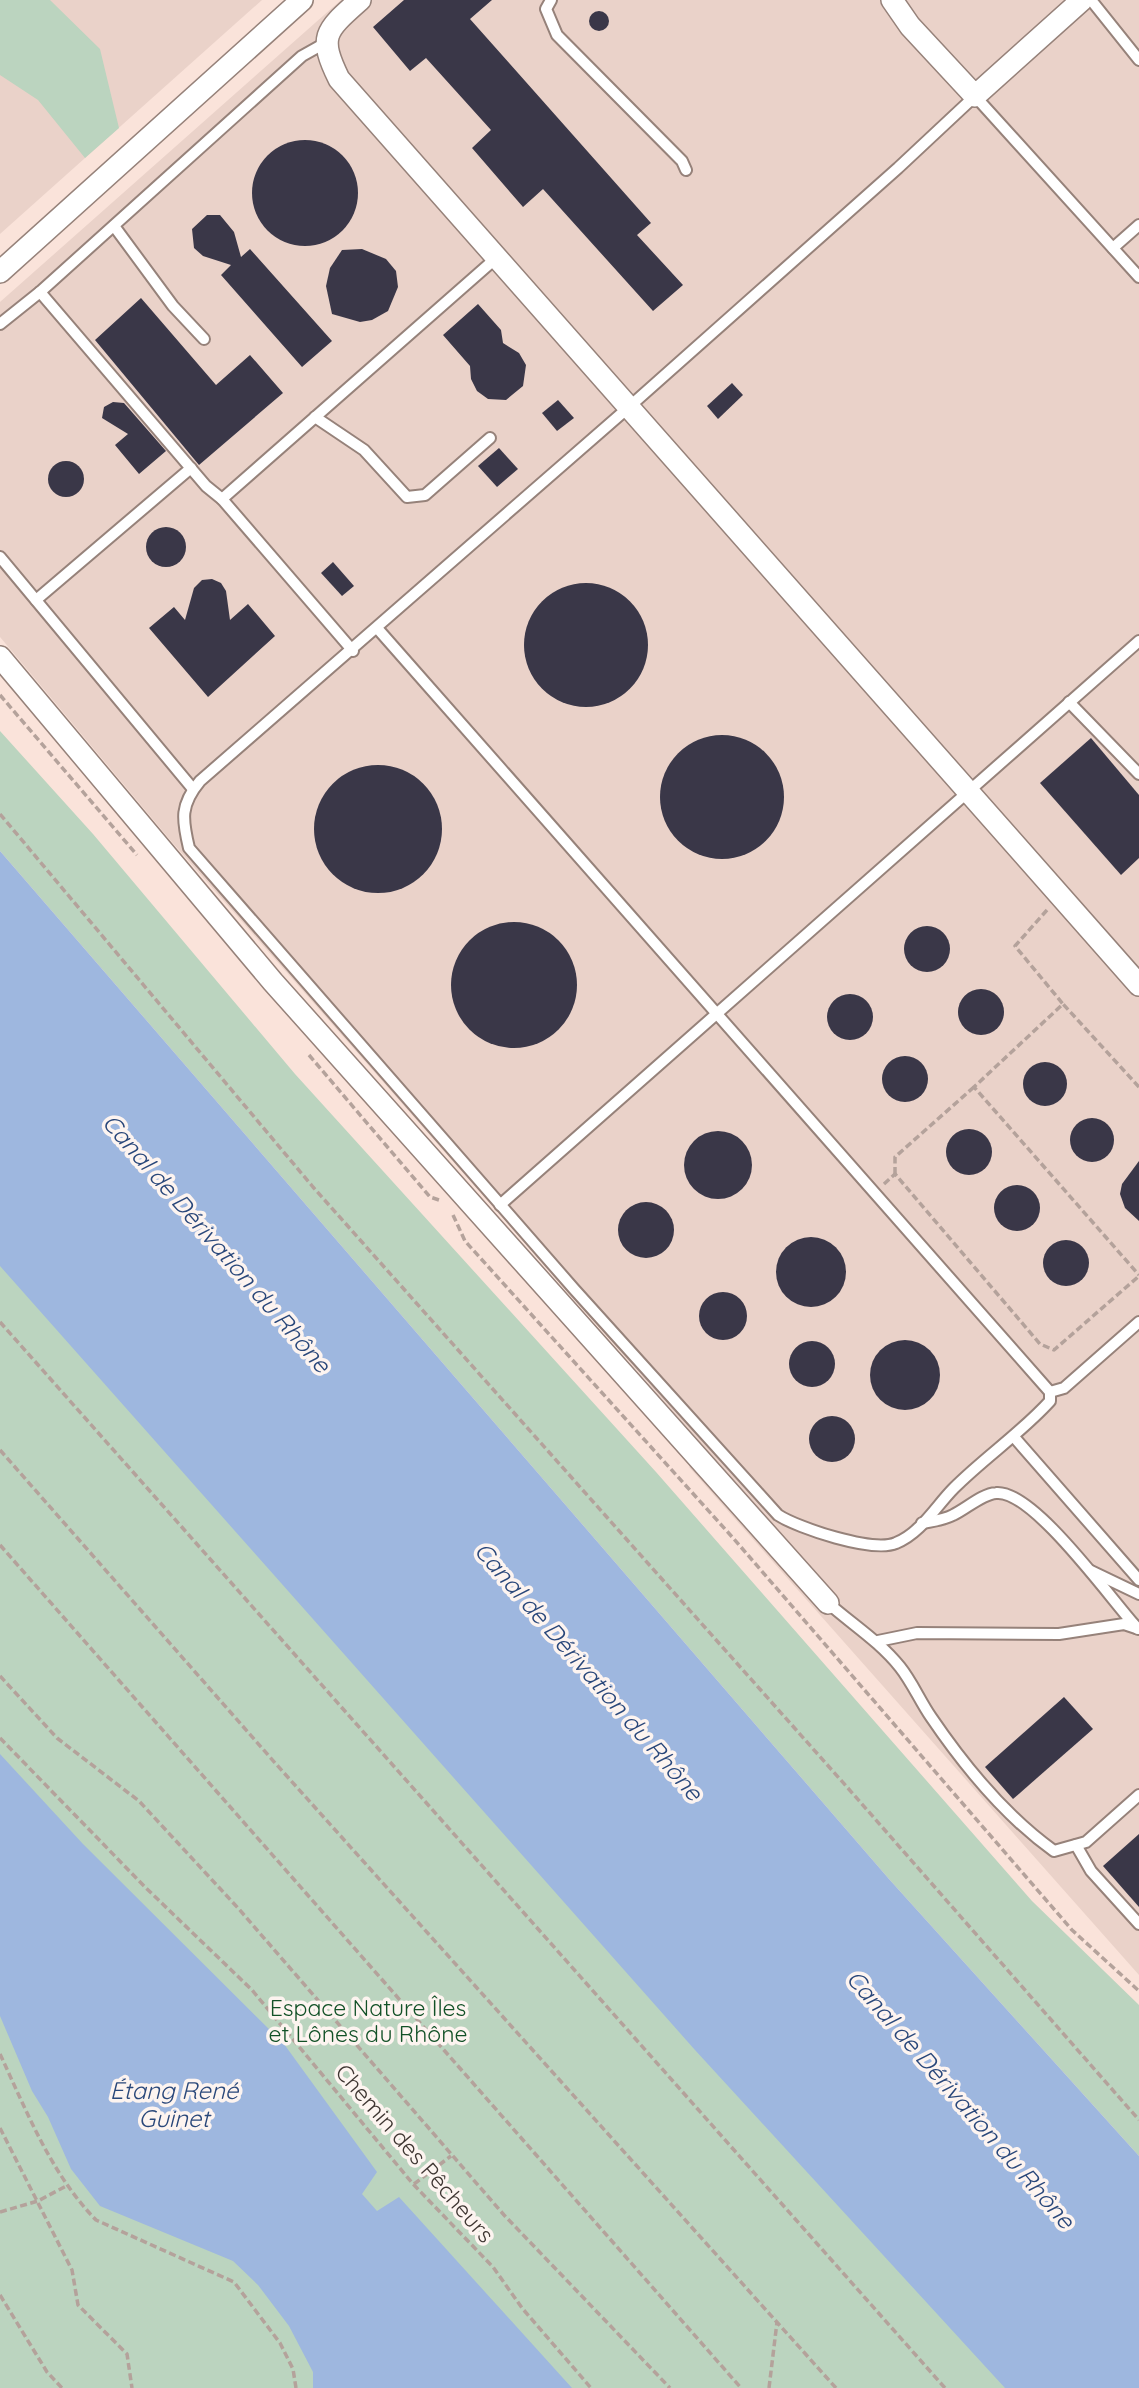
<svg xmlns="http://www.w3.org/2000/svg" width="1139" height="2388" font-family="Quicksand,sans-serif">
<style>
.industrial{fill:#ead2c9}
.green{fill:#bbd4bf}
.water{fill:#9eb7df}
.building{fill:#3a3748}
.lines{fill:none;stroke-linecap:round;stroke-linejoin:round}
.lane-casing{stroke:#96827a;stroke-width:14}
.street-casing{stroke:#96827a;stroke-width:24}
.path{stroke:#b4a29b;stroke-width:3.5;stroke-dasharray:7 3.5;stroke-linecap:butt}
.lane{stroke:#fff;stroke-width:10}
.street{stroke:#fff;stroke-width:21}
.labels{text-anchor:middle;dominant-baseline:central;stroke-width:7;stroke-linejoin:round;paint-order:stroke}
.park-label{font-size:23px;fill:#125127;stroke:#fdf4f0}
.street-label{font-size:23px;fill:#3f3632;stroke:#fdf4f0}
.water-label{font-size:24px;font-style:italic;fill:#29477a;stroke:#fdf4f0}
</style>
<rect width="100%" height="100%" fill="#fae3da"/>
<g class="industrial">
<polygon points="0,0 262,0 0,234"/>
<polygon points="341,0 1139,0 1139,1975 689,1467 707,1450 171,841 0,637 0,302"/>
</g>
<g class="green">
<polygon points="0,0 50,0 100,49 119,128 85,158 38,100 0,75"/>
<polygon points="0,731 93,834 295,1074 656,1472 1032,1901 1139,2005 1139,2156 889,1879 0,851"/>
<polygon points="0,1045 1139,2388 0,2388"/>
</g>
<g class="water">
<polygon points="0,851 889,1879 1139,2156 1139,2388 1005,2388 695,2050 0,1266"/>
<polygon points="0,1754 83,1844 284,2044 377,2172 362,2194 377,2211 399,2197 572,2388 313,2388 313,2372 289,2326 258,2285 233,2261 100,2206 71,2169 48,2117 32,2091 0,2016"/>
</g>
<g class="building">
<polygon points="404,0 492,0 470,19 651,223 637,235 683,285 653,311 543,189 523,207 472,148 491,130 426,58 410,71 373,27"/>
<circle cx="599" cy="21" r="10"/>
<circle cx="305" cy="193" r="53"/>
<polygon points="207,215 220,215 234,232 241,257 250,249 332,341 302,367 221,275 231,265 203,256 194,248 192,229"/>
<polygon points="362,249 386,259 396,271 398,287 388,311 372,320 360,322 332,314 326,286 330,268 342,250"/>
<polygon points="141,298 216,385 250,355 283,393 199,465 95,340"/>
<polygon points="478,304 501,330 503,343 519,353 526,365 523,386 506,400 488,399 477,391 471,379 470,366 443,335"/>
<polygon points="732,383 743,395 718,419 707,406"/>
<polygon points="558,400 574,418 557,431 542,413"/>
<polygon points="113,402 124,403 166,451 139,474 115,445 128,434 102,418 104,407"/>
<polygon points="499,448 518,469 497,487 478,466"/>
<circle cx="66" cy="479" r="18"/>
<circle cx="166" cy="547" r="20"/>
<polygon points="333,562 354,586 342,596 321,573"/>
<polygon points="212,579 221,583 226,591 230,620 248,604 275,636 208,697 149,628 174,607 185,620 194,588 202,580"/>
<circle cx="586" cy="645" r="62"/>
<circle cx="722" cy="797" r="62"/>
<polygon points="1091,738 1139,795 1139,858 1121,875 1040,783"/>
<circle cx="378" cy="829" r="64"/>
<circle cx="514" cy="985" r="63"/>
<circle cx="927" cy="949" r="23"/>
<circle cx="981" cy="1012" r="23"/>
<circle cx="850" cy="1017" r="23"/>
<circle cx="905" cy="1079" r="23"/>
<circle cx="1045" cy="1084" r="22"/>
<circle cx="1092" cy="1140" r="22"/>
<circle cx="969" cy="1152" r="23"/>
<circle cx="718" cy="1165" r="34"/>
<polygon points="1139,1161 1139,1221 1125,1208 1120,1194 1122,1184"/>
<circle cx="1017" cy="1208" r="23"/>
<circle cx="646" cy="1230" r="28"/>
<circle cx="811" cy="1272" r="35"/>
<circle cx="1066" cy="1263" r="23"/>
<circle cx="723" cy="1316" r="24"/>
<circle cx="905" cy="1375" r="35"/>
<circle cx="812" cy="1364" r="23"/>
<circle cx="832" cy="1439" r="23"/>
<polygon points="1064,1697 1093,1729 1013,1799 985,1767"/>
<polygon points="1139,1834 1139,1907 1103,1866"/>
</g>
<g class="lines">
<g class="lane-casing">
<g id="lane">
<polyline points="551,0 546,9 557,35 682,161 686,170"/>
<polyline points="1091,0 1139,60"/>
<polyline points="114,226 173,306 204,339"/>
<polyline points="1113,248 1139,225"/>
<polyline points="0,324 40,292"/>
<polyline points="315,417 364,450 407,497 425,495 490,438"/>
<polyline points="222,499 206,486 40,292 302,56 327,42"/>
<polyline points="0,557 193,789"/>
<polyline points="36,600 191,468"/>
<path d="M377,628L1050,1392V1401C1021,1433 985,1457 954,1488C936,1506 921,1533 896,1543C873,1553 798,1528 778,1515L574,1289L189,848C182,819 180,805 200,781L629,407L898,168L975,96L1139,277"/>
<polyline points="353,651 222,499 495,259"/>
<polyline points="1069,702 1139,774"/>
<polyline points="500,1205 1139,641"/>
<polyline points="1050,1392 1064,1388 1139,1322"/>
<polyline points="1014,1437 1139,1580"/>
<path d="M922,1523C932,1521 944,1520 953,1515C966,1509 982,1494 996,1493C1033,1489 1112,1601 1138,1629"/>
<polyline points="1091,1571 1139,1594"/>
<path d="M828,1603C853,1625 879,1641 900,1667C912,1682 920,1701 931,1717C965,1767 1005,1816 1054,1851L1086,1842L1139,1795"/>
<polyline points="878,1641 917,1633 1059,1634 1124,1624 1136,1628"/>
<polyline points="1076,1845 1091,1871 1139,1924"/>
</g>
</g>
<g class="street-casing">
<g id="street">
<path d="M360,0C325,31 318,36 339,79L1139,985"/>
<polyline points="892,0 910,26 975,96 1082,0"/>
<polyline points="0,272 302,0"/>
<polyline points="0,657 273,982 828,1603"/>
</g>
</g>
<g class="path">
<polyline points="0,695 137,855"/>
<polyline points="0,814 313,1187 847,1787 1139,2120"/>
<polyline points="1047,910 1015,946 1063,1004"/>
<polyline points="309,1055 430,1197 442,1201"/>
<polyline points="1139,1087 1063,1004 974,1087 1139,1275"/>
<polyline points="895,1174 895,1157 974,1087"/>
<polyline points="884,1184 895,1174 1040,1344 1054,1350 1139,1276"/>
<polyline points="453,1215 465,1241 734,1539 1072,1930 1139,1991"/>
<polyline points="0,1322 945,2388"/>
<polyline points="0,1450 276,1764 836,2388"/>
<polyline points="0,1545 741,2388"/>
<polyline points="0,1676 57,1738 139,1801 238,1908 504,2215 670,2388"/>
<polyline points="0,1738 146,1888 252,1990 413,2184 493,2267 522,2308 591,2388"/>
<path d="M0,2054C27,2112 51,2174 96,2220L234,2282L280,2343L293,2369L296,2388"/>
<polyline points="0,2128 72,2270 78,2305 127,2354 132,2388"/>
<polyline points="414,2184 451,2156"/>
<polyline points="0,2212 38,2201 68,2185"/>
<polyline points="0,2295 47,2372 62,2388"/>
<polyline points="769,2388 777,2322"/>
</g>
<use href="#lane" class="lane"/>
<use href="#street" class="street"/>
</g>
<g class="labels">
<g class="park-label">
<text x="368" y="2007">Espace Nature Îles<tspan x="368" dy="26">et Lônes du Rhône</tspan></text>
</g>
<g class="street-label">
<text transform="translate(415 2153) rotate(49)">Chemin des Pêcheurs</text>
</g>
<g class="water-label">
<text transform="translate(217 1243) rotate(49)">Canal de Dérivation du Rhône</text>
<text transform="translate(589 1671) rotate(49)">Canal de Dérivation du Rhône</text>
<text x="174" y="2090">Étang René<tspan x="174" dy="28">Guinet</tspan></text>
<text transform="translate(961 2099) rotate(49)">Canal de Dérivation du Rhône</text>
</g>
</g>
</svg>
